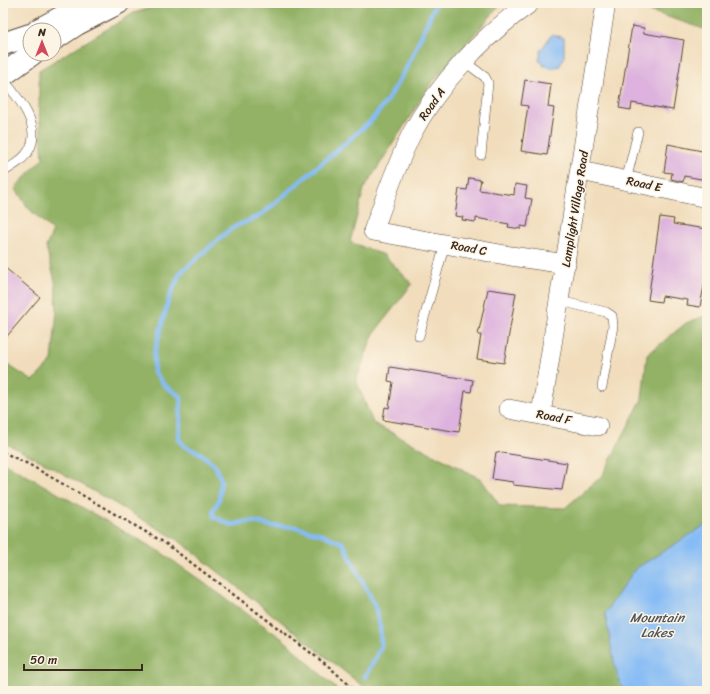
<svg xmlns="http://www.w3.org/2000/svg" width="710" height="694" font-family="Sriracha,sans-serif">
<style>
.forest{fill:#93b266;stroke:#676e42}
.water{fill:#86bcf5;stroke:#60738a}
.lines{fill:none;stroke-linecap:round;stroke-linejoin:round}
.stream{stroke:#86bcf5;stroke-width:4.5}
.building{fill:#ddb2de}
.service-casing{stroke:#564536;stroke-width:10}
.minor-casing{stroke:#564536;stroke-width:20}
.tertiary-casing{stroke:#564536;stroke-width:24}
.secondary-casing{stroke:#564536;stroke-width:24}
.path{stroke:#564536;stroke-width:2.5;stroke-dasharray:3 3;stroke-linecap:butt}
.service{stroke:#fff;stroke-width:9}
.minor{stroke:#fff;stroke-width:19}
.tertiary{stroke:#fff;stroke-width:22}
.secondary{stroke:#fff;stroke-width:22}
.labels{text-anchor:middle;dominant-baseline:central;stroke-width:3;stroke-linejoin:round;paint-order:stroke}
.street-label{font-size:12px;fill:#3b2a1e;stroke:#fcf5e5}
.water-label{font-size:13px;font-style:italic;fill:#52565e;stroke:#fcf5e5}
</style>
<rect width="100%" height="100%" fill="#fcf5e5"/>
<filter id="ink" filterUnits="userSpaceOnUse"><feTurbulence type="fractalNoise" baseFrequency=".025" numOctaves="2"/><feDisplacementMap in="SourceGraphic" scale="8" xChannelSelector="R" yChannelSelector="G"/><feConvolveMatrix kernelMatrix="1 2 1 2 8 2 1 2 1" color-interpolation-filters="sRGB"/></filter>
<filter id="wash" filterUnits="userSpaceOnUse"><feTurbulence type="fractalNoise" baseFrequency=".012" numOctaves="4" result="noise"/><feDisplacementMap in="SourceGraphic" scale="16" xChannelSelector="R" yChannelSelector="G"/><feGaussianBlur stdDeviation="0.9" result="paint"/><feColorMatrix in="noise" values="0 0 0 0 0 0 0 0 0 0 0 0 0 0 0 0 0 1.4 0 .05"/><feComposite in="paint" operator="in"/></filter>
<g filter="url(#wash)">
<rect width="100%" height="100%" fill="#f1ddbc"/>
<g class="forest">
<polygon points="167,3 502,3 430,85 364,189 350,242 384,255 412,284 374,333 356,380 373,423 481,479 500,506 565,508 602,476 642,399 647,355 686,323 707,315 707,556 697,691 369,691 178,540 43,462 3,442 3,362 33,381 52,361 57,310 55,281 46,247 53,231 28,208 15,188 43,158 39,111 39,70 134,13"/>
<polygon points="640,3 707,3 707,30 647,10"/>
<polygon points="3,462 162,553 284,640 339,691 3,691"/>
</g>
<g class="water">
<polygon points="552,34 564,38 564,58 559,67 556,66 554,69 543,65 542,62 539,61 541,50"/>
<polygon points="707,524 707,691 623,691 615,667 605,613 635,569"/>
</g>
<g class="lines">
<polyline class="stream" points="365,677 381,647 380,626 375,606 343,543 321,534 295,527 272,526 255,522 244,522 232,525 214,517 213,511 219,500 221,480 215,465 200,453 184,446 179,439 181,397 164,385 154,372 154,354 169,298 180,273 232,228 261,215 280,199 371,121 387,101 408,65 436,3"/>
</g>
<g id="blocks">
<g class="building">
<polygon points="632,26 644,28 643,33 684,40 673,110 632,103 631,110 619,108"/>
<polygon points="525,80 551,84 548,107 554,108 547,155 521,151 528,106 521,105"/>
<polygon points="668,144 707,152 707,180 684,176 683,182 671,179 672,173 664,172"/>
<polygon points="469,178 481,180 479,190 514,195 515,184 527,186 525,198 532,199 527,227 521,226 521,229 508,227 509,224 476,218 476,222 462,220 463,217 455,216 459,189 467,190"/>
<polygon points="660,217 674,219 673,224 707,229 705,254 707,254 707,270 700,307 687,305 688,300 662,296 661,302 648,300"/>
<polygon points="3,266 40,297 3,341"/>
<polygon points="488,289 516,293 504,363 477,359 481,335 478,335"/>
<polygon points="390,367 473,380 471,392 465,391 459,432 383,420 385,407 389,408 393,382 388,381"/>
<polygon points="496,452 567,463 562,490 513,485 513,482 492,479"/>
</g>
</g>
</g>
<g filter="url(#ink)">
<use href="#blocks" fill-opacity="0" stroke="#564536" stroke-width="1"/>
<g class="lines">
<g class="service-casing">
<g id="service">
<polyline points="465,62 485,77 488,83 481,155"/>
<path d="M3,79C17,96 43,126 29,150C24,160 12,166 3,172"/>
<polyline points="626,181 638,132"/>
<polyline points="560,301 606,312 612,316 613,326 602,387"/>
<polyline points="419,336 445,244"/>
</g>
</g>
<g class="minor-casing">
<g id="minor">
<path d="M530,3C484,35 437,85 411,135C396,166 385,199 373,231L511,256L566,264"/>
<polyline points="581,171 707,198"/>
<polyline points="509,409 598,426"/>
<polyline points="541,414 606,3"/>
</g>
</g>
<g class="tertiary-casing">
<g id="tertiary">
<polyline points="38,30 88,3"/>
<polyline points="3,44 30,35"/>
</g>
</g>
<g class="secondary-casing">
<g id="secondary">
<polyline points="54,39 77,24 118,3"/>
<polyline points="3,75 32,54"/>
</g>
</g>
<polyline class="path" points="3,452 30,465 165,543 327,665 356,691"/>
<use href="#service" class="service"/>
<use href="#minor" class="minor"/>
<use href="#tertiary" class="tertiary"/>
<use href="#secondary" class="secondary"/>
</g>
</g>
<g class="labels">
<g class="street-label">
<text transform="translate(432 104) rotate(-55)">Road A</text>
<text transform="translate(644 184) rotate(12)">Road E</text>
<text transform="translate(575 209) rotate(-81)">Lamplight Village Road</text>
<text transform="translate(469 248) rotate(10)">Road C</text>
<text transform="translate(554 417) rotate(11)">Road F</text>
</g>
<g class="water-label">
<text x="657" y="617">Mountain<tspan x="657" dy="15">Lakes</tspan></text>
</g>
</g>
<rect width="710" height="694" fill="none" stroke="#fcf5e5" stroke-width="16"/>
<g transform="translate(42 42)"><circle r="19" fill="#fcf5e5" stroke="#afa495"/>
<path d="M0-3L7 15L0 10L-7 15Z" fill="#d1495b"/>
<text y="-6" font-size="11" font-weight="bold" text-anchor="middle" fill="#3b2a1e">N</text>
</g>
<path d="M24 664v6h118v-6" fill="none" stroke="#3b2a1e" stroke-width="2"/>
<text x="30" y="664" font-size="12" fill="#3b2a1e" stroke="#fcf5e5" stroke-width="3" paint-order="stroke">50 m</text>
</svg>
